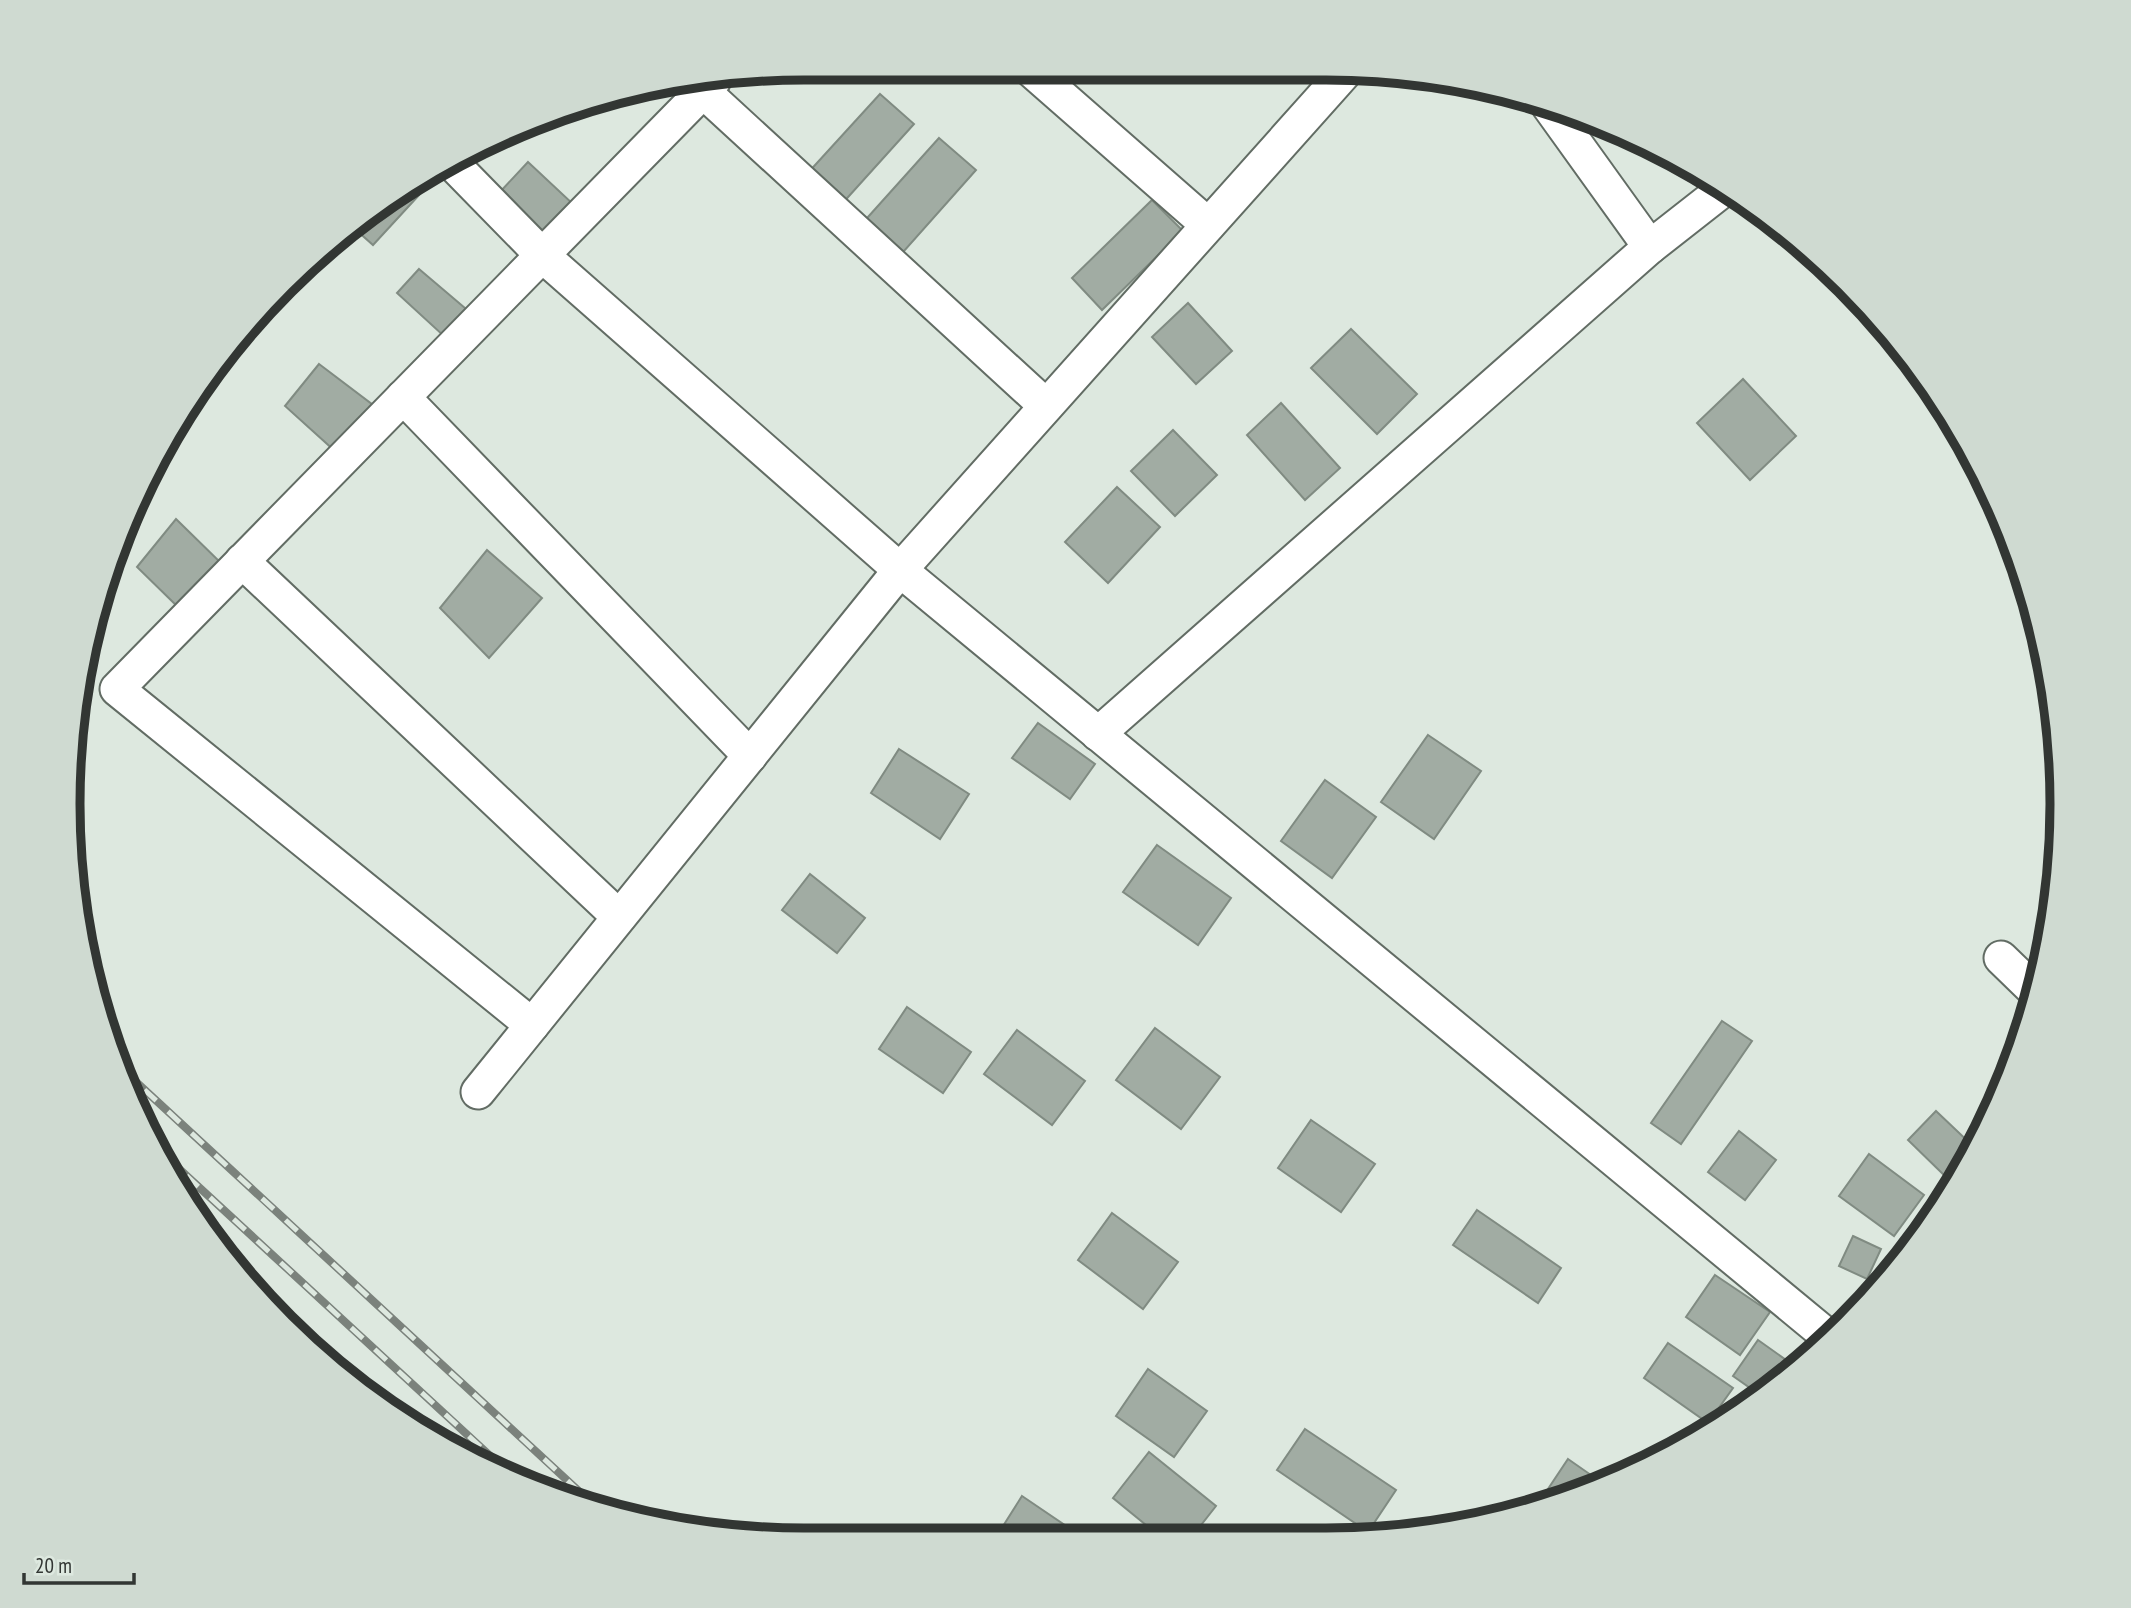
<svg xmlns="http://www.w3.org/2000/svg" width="2131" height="1608" font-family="'PT Sans Narrow',sans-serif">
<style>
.building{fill:#a1aca3;stroke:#808b82;stroke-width:2}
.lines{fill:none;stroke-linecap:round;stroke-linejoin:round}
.minor-casing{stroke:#626c64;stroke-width:37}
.minor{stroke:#fff;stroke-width:33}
.rail-casing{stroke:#7b827c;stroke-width:8}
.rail{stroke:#dde8df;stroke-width:5;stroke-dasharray:16;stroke-linecap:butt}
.rim{fill:none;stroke:#323633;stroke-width:9}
</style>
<rect width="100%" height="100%" fill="#dde8df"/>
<g class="building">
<polygon points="1486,88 1508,92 1497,101"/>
<polygon points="880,94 914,124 840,206 806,175"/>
<polygon points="939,138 976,170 896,260 859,227"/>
<polygon points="528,162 574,205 545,236 499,193"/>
<polygon points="436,167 444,168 373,245 355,229"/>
<polygon points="1152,200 1183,231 1102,310 1072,278"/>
<polygon points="419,269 472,314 446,338 397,293"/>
<polygon points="1188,303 1232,351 1196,384 1152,337"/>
<polygon points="1351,329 1417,394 1377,434 1311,368"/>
<polygon points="319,364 377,408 336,452 285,406"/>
<polygon points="1743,379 1796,436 1750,480 1697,423"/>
<polygon points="1281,403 1340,468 1305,500 1247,435"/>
<polygon points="1173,430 1217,475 1175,516 1131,471"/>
<polygon points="1117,487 1160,527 1108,583 1065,542"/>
<polygon points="176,519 222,564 180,609 137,567"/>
<polygon points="487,550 542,598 489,658 440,608"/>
<polygon points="1038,723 1095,764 1070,799 1012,758"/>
<polygon points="1428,735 1481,771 1434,839 1381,802"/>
<polygon points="899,749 969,794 940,839 871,793"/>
<polygon points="1325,780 1376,817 1332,878 1281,841"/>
<polygon points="1157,845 1231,898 1198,945 1123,892"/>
<polygon points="810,874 865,918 837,953 782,910"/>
<polygon points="907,1007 971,1052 943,1093 879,1049"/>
<polygon points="1722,1021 1752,1041 1681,1144 1651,1123"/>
<polygon points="1155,1028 1220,1077 1181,1129 1116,1080"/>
<polygon points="1017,1030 1085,1081 1052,1125 984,1074"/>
<polygon points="1936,1111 1974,1147 1947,1178 1908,1140"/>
<polygon points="1311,1120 1375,1164 1341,1212 1278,1168"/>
<polygon points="1739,1131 1776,1160 1745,1200 1708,1172"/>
<polygon points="1869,1154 1924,1195 1894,1236 1839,1196"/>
<polygon points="1477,1210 1561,1268 1538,1303 1453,1245"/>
<polygon points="1112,1213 1178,1262 1143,1309 1078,1260"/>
<polygon points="1853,1236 1881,1249 1867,1279 1839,1266"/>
<polygon points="1715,1275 1770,1312 1740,1355 1686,1317"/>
<polygon points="1758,1340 1796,1367 1760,1395 1733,1376"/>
<polygon points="1668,1343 1733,1388 1708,1423 1644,1378"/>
<polygon points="1148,1369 1207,1411 1174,1457 1116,1416"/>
<polygon points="1305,1429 1396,1490 1368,1532 1277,1470"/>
<polygon points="1149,1452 1216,1506 1194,1534 1157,1534 1113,1498"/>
<polygon points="1568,1459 1601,1482 1564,1501 1536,1507"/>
<polygon points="1022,1496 1078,1534 998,1534"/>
</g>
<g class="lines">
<g class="minor-casing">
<g id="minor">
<polyline points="1030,69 1208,225"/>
<polyline points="703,91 1046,406"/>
<polyline points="450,161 542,255 900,570 1830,1338"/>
<polyline points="1650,247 1724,189"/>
<polyline points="403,397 750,756"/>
<polyline points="242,561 619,917"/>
<polyline points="1098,734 1650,247 1548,105"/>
<polyline points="2001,958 2035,991"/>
<polyline points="532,1025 117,689 714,80"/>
<polyline points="478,1092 900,570 1347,70"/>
</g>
</g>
<use href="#minor" class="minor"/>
<g class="rail-casing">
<g id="rail">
<polyline points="121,1068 596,1507"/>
<polyline points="163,1154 511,1475"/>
</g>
</g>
<use href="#rail" class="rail"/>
</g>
<path d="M0 0H2131V1608H0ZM804 80H1326A724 724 0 0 1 2050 804V804A724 724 0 0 1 1326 1528H804A724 724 0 0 1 80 804V804A724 724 0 0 1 804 80Z" fill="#cfdad1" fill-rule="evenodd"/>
<path class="rim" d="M804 80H1326A724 724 0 0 1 2050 804V804A724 724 0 0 1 1326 1528H804A724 724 0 0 1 80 804V804A724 724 0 0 1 804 80Z"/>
<path d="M24 1573v10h110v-10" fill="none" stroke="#323633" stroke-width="3.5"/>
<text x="35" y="1573" font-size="21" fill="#323633" stroke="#dde8df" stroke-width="5" paint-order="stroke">20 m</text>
</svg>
